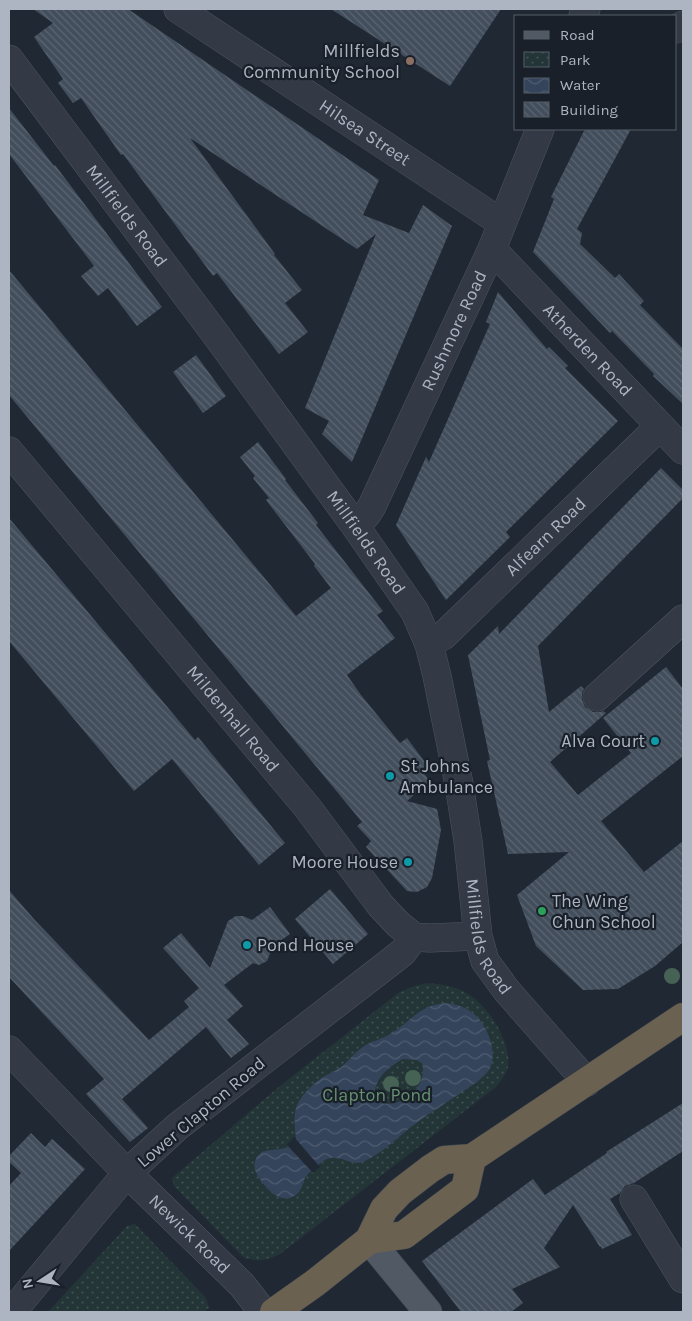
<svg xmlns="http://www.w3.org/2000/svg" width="692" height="1321" font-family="Karla,sans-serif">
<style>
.park{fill:url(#park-dots)}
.water{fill:url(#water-waves);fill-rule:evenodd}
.pier{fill:#202834}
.building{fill:url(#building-back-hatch)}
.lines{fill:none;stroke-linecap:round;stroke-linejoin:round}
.minor-casing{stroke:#4e5560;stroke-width:29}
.major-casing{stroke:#3d444f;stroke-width:29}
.highway-casing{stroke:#3e4550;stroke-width:29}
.minor{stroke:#333a45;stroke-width:28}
.major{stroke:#515965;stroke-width:28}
.highway{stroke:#6b6150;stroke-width:28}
.tree{fill:#466255}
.education-dot{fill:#8d6e63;stroke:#192029;stroke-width:2}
.culture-dot{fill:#0f9aa8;stroke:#192029;stroke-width:2}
.leisure-dot{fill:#2e9e5b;stroke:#192029;stroke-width:2}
.labels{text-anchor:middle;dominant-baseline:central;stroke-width:4.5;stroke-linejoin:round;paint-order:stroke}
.poi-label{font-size:18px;fill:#adb5c2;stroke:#192029;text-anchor:end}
.street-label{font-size:18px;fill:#adb5c2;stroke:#192029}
.park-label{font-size:18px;fill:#669170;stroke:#192029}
</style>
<defs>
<pattern id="park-dots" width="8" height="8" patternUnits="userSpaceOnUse" patternTransform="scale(1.25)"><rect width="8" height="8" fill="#233536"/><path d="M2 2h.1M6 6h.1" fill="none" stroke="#405051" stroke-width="1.8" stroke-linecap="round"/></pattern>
<pattern id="water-waves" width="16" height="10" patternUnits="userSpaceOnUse" patternTransform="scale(1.25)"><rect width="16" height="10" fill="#34445b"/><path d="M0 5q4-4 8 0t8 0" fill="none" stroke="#4f5d71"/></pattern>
<pattern id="building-back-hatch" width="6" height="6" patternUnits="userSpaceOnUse" patternTransform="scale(1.25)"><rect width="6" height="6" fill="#434e5c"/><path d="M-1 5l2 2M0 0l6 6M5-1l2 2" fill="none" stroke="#5b6572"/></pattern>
</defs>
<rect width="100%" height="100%" fill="#202834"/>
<g class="park">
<path d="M427,983C442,984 455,986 468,994C488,1005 512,1043 508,1067C506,1074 501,1081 496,1087L280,1254C268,1261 256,1262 243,1257L174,1186L172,1178L275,1090L398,993L414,986Z"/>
<polygon points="135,1224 206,1298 209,1308 204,1312 48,1312 127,1226"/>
</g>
<path class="water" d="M446,1003C456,1004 466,1007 474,1014C487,1024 498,1052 490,1068C488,1073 481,1078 477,1082C455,1097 432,1111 411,1127C396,1139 382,1153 365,1161C350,1168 340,1152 325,1160C318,1164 309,1172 305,1178C303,1183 302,1188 299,1192C284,1208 268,1191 259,1178C255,1172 252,1165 257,1157C263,1148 275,1151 285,1148C290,1147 293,1142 296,1139C295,1127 292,1112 299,1101C305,1092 314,1083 323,1077C328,1074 335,1071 340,1068C349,1061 355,1051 366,1045C373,1041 382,1039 390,1034C411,1022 418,1005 446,1003ZM403,1059L416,1060L422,1063C429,1088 398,1112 376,1101C370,1082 388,1067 403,1059Z"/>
<polygon class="pier" points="294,1137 320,1167 313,1173 287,1145"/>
<g class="building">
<polygon points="33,9 128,9 379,180 363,215 409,233 423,205 452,226 352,462 322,434 329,421 305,408 376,234 357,249 190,138 275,254 274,255 302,290 285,303 308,332 279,354 217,273 213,276 123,154 121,155 81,98 73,103 58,83 63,79 34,37 53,23"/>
<polygon points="331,9 501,9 450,86"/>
<polygon points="9,108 54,166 55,165 162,307 137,326 108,288 98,296 81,276 94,266 9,154"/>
<polygon points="585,129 631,129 577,229 582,233 580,244 615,278 619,274 644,301 640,305 683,349 683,404 653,376 654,374 612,331 610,333 533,252 554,199 551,197"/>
<polygon points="9,270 296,616 331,588 314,566 315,564 266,500 269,498 253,478 255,476 240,457 258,442 286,479 285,480 318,523 316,525 383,611 377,615 395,638 347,675 361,695 400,743 407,738 427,765 421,770 430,781 407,801 437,809 441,830 432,878 427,887 417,892 407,891 366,847 371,841 357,826 362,822 9,395"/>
<polygon points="498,292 547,349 549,347 568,366 565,368 618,421 506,532 510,537 446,600 396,525 426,457 429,462 490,324 486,322"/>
<polygon points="196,355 226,396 203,413 173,372"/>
<polygon points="661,468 683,490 683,498 538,646 549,712 581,686 584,689 582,693 582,700 585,707 593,712 600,712 603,711 606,713 550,762 578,795 631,753 603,718 666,667 683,689 683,756 601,821 644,872 683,841 683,942 655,966 618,989 583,990 536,946 517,895 569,852 508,854 487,761 490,760 468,655 498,626 499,634"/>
<polygon points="9,518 195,740 198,737 285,843 259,865 172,759 134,791 9,641"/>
<polygon points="330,889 368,934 333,964 295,919"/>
<polygon points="9,890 33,918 149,1040 189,1007 184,1001 199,988 163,948 181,933 210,968 228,921 236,916 243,916 252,920 270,907 290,934 273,946 267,961 259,965 253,963 224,985 243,1006 227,1020 249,1044 231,1058 206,1027 122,1099 148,1128 130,1142 86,1094 104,1079 9,977"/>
<polygon points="683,1103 683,1151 634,1183 625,1186 620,1193 610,1199 632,1235 602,1249 601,1246 600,1247 573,1205 544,1248 560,1267 512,1289 523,1303 511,1312 461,1312 422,1261 533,1179 545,1195 607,1153 606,1152"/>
<polygon points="31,1133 45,1147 52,1139 85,1169 9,1251 9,1186 21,1173 9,1162 9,1156"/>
</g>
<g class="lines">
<g class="minor-casing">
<g id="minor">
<path id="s1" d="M178,9L502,223"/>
<polyline points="583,16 586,9"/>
<polyline points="676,29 683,25"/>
<path id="s2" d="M9,59L214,332L356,527L415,612L429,644L437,676L459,784L468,841L478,936L485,961L507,991L587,1082"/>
<path id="s3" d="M492,249L683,450"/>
<path id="s4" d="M9,451L307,807L381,906L398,924L414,937L430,938L478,936"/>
<path id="s5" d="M356,527L367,514L372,506L492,249L540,129"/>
<path id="s6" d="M429,644L443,636L660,426"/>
<polyline points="597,697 683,619"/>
<path id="s7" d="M9,1050L127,1173L242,1285L263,1312"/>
<polyline points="634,1199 683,1279"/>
<polyline points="12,1312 127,1173 177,1127 389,963 403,952 414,937"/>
</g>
</g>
<g class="major-casing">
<polyline id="major" points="369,1240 428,1312"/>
</g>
<g class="highway-casing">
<g id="highway">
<polyline points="369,1240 404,1235 465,1189 472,1158"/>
<polyline points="274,1312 315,1283 369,1240 384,1209 400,1192 430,1169 444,1160 472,1158 683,1017"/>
</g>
</g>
<use href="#minor" class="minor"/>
<use href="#major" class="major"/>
<use href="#highway" class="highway"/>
</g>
<g class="tree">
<circle cx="672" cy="976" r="8"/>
<circle cx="413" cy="1078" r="8"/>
<circle cx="391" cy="1084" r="8"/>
</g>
<circle class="education-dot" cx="410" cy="61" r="5"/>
<g class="culture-dot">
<circle cx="655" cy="741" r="5"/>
<circle cx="390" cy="776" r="5"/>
<circle cx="408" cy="862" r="5"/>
<circle cx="247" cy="945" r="5"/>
</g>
<circle class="leisure-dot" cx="542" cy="911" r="5"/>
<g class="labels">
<g class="poi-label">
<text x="400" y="51">Millfields<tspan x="400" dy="21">Community School</tspan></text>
<text x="645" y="741">Alva Court</text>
<text x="400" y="766" text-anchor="start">St Johns<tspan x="400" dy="21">Ambulance</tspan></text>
<text x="398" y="862">Moore House</text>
<text x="552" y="901" text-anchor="start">The Wing<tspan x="552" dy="21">Chun School</tspan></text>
<text x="257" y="945" text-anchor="start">Pond House</text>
</g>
<g class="street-label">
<text stroke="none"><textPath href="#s1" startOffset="224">Hilsea Street</textPath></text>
<text stroke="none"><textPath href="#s2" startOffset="196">Millfields Road</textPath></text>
<text stroke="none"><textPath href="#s5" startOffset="220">Rushmore Road</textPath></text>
<text stroke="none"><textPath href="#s3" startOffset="139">Atherden Road</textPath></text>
<text stroke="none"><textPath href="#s6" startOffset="159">Alfearn Road</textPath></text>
<text stroke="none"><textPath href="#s2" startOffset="601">Millfields Road</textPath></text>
<text stroke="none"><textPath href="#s4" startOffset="349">Mildenhall Road</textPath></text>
<text stroke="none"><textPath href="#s2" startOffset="1021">Millfields Road</textPath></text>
<text transform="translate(201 1112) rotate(-40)">Lower Clapton Road</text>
<text stroke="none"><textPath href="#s7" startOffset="258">Newick Road</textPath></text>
</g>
<g class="park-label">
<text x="377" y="1095">Clapton Pond</text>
</g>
</g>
<rect width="692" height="1321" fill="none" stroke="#adb5c2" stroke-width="20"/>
<rect x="514" y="15" width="162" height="115" fill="#192029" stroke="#545c66"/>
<rect x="524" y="31" width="25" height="8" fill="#515965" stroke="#545c66"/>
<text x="560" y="40" font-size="15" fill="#adb5c2">Road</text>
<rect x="524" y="52" width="25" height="15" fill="url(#park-dots)" stroke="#545c66"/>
<text x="560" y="65" font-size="15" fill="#adb5c2">Park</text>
<rect x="524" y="78" width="25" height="15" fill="url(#water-waves)" stroke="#545c66"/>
<text x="560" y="90" font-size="15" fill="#adb5c2">Water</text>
<rect x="524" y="102" width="25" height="15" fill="url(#building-back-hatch)" stroke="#545c66"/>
<text x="560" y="115" font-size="15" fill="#adb5c2">Building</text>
<g transform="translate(40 1281) rotate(258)" stroke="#192029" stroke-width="4" paint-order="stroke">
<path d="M0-4L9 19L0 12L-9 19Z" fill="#adb5c2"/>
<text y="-8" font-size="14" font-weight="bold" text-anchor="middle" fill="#adb5c2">N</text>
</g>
</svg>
